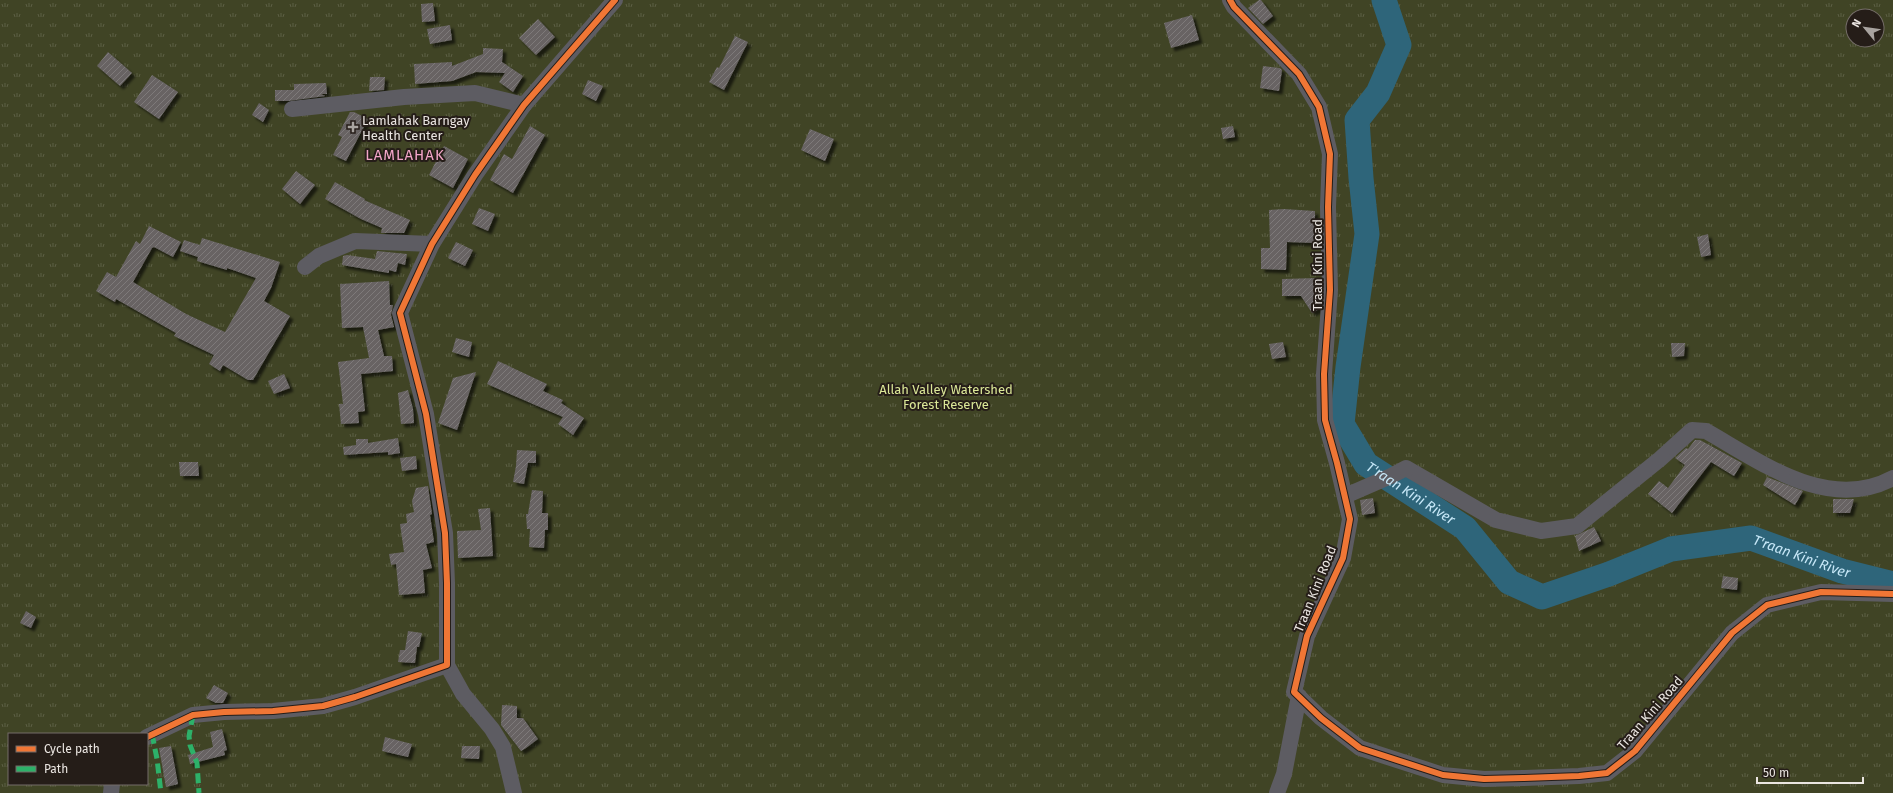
<svg xmlns="http://www.w3.org/2000/svg" width="1893" height="793" font-family="'Fira Sans',sans-serif">
<style>
.park{fill:url(#park-tufts);fill-rule:evenodd}
.lines{fill:none;stroke-linecap:round;stroke-linejoin:round}
.river{stroke:#2e657a;stroke-width:25}
.building{fill:url(#building-hatch);filter:url(#shadow)}
.minor{stroke:#5d5c62;stroke-width:16}
.quiet{stroke:#2db169;stroke-width:5;stroke-dasharray:10 5;stroke-linecap:butt}
.cycleway-casing{stroke:#251d18;stroke-width:8}
.cycleway{stroke:#f07635;stroke-width:6}
.poi-dot{fill:#a8a39f;stroke:#251d18;stroke-width:1.5}
.labels{text-anchor:middle;dominant-baseline:central;stroke-width:4;stroke-linejoin:round;paint-order:stroke}
.poi-label{font-size:13px;fill:#eae5e1;stroke:#251d18;text-anchor:start}
.street-label{font-size:13px;fill:#eae5e1;stroke:#251d18}
.park-label{font-size:13px;fill:#dbe797;stroke:#251d18}
.water-label{font-size:14px;font-style:italic;fill:#c6e7f7;stroke:#251d18}
.quarter-label{font-size:15px;letter-spacing:1px;fill:#f2a5c7;stroke:#251d18}
</style>
<defs>
<pattern id="park-tufts" width="24" height="20" patternUnits="userSpaceOnUse"><rect width="24" height="20" fill="#404425"/><path d="M3 7l-1-3M5 7V3M7 7l1-3M15 17l-1-3M17 17v-4M19 17l1-3" fill="none" stroke="#5c5f44"/></pattern>
<pattern id="building-hatch" width="6" height="6" patternUnits="userSpaceOnUse"><rect width="6" height="6" fill="#686464"/><path d="M-1 1l2-2M0 6l6-6M5 7l2-2" fill="none" stroke="#7e7a7a"/></pattern>
<filter id="shadow"><feDropShadow dx="3.5" dy="3.5" stdDeviation="1" flood-color="#0009"/></filter>
</defs>
<rect width="100%" height="100%" fill="#2c2824"/>
<path class="park" d="M0,0H1893V793H0ZM1853,16H1877V40H1853ZM9,734H147V784H9Z"/>
<g class="lines">
<path class="river" id="s1" d="M1384,0L1399,45L1378,93L1357,120L1361,178L1367,234L1348,367L1342,424L1366,464L1465,528L1509,582L1542,597L1609,574L1671,549L1751,538L1842,571L1893,584"/>
</g>
<g class="building">
<polygon points="1259,0 1261,0 1273,16 1263,24 1248,8"/>
<polygon points="433,3 435,21 422,22 421,4"/>
<polygon points="1192,15 1199,40 1171,48 1164,23"/>
<polygon points="538,19 555,37 536,55 519,38"/>
<polygon points="450,25 452,40 430,44 427,29"/>
<polygon points="735,36 748,42 724,90 709,82 717,67 719,68"/>
<polygon points="483,48 503,49 502,62 523,76 513,92 499,82 505,73 476,72 452,81 415,84 414,64 452,62 452,66 483,54"/>
<polygon points="108,52 132,73 120,86 97,66"/>
<polygon points="1263,66 1280,68 1282,70 1279,91 1260,88"/>
<polygon points="152,75 178,92 159,119 134,102"/>
<polygon points="370,77 385,77 384,90 369,91"/>
<polygon points="588,80 603,86 596,101 582,94"/>
<polygon points="326,83 327,94 321,94 325,96 288,101 275,101 275,90 294,90 294,84"/>
<polygon points="259,103 269,110 263,122 252,115"/>
<polygon points="350,112 354,112 368,119 346,161 333,155 342,137 338,135"/>
<polygon points="530,126 545,135 513,193 490,180 504,154 512,159"/>
<polygon points="1233,126 1235,137 1223,139 1221,128"/>
<polygon points="810,129 834,139 825,161 801,150"/>
<polygon points="444,146 468,159 453,188 429,175"/>
<polygon points="296,171 315,185 300,204 282,189"/>
<polygon points="335,182 365,199 364,200 410,220 404,233 381,233 382,228 361,219 325,199"/>
<polygon points="479,208 495,214 488,231 472,224"/>
<polygon points="1284,209 1315,211 1315,243 1287,242 1286,270 1261,269 1261,248 1270,248 1269,210"/>
<polygon points="149,226 181,242 173,257 154,247 152,248 133,282 186,314 225,332 256,278 227,268 227,270 197,261 198,257 180,251 184,240 200,245 202,238 280,262 271,288 264,301 290,316 253,380 248,380 223,365 220,371 209,364 214,355 174,336 176,333 116,299 115,302 96,291 107,272 116,277 136,241 140,244"/>
<polygon points="1708,234 1711,255 1701,257 1697,237"/>
<polygon points="456,242 473,250 465,266 448,258"/>
<polygon points="377,251 407,254 405,265 398,263 396,272 389,270 389,273 342,265 343,256 347,255 375,259"/>
<polygon points="1317,278 1319,309 1312,313 1301,296 1282,296 1282,279"/>
<polygon points="389,281 390,305 393,305 391,315 394,327 378,330 384,356 392,356 393,371 361,374 365,411 358,412 359,423 341,424 339,404 343,404 338,362 369,358 363,327 342,328 340,284"/>
<polygon points="456,338 472,342 469,357 452,352"/>
<polygon points="1283,342 1286,357 1272,359 1269,344"/>
<polygon points="1671,343 1685,343 1684,356 1672,357"/>
<polygon points="498,361 547,384 543,391 563,400 561,403 584,418 573,435 558,424 563,417 487,384"/>
<polygon points="476,372 457,430 438,423 453,378"/>
<polygon points="284,374 290,388 274,394 268,381"/>
<polygon points="408,390 413,409 414,423 401,424 398,393"/>
<polygon points="398,438 400,453 388,455 388,452 344,455 343,447 356,445 356,439 368,439 368,443"/>
<polygon points="1695,440 1700,440 1742,463 1734,476 1711,462 1672,513 1648,494 1659,481 1668,488 1685,465 1675,458 1686,448 1688,449"/>
<polygon points="517,450 536,451 536,463 528,463 524,484 513,482 516,466"/>
<polygon points="416,456 417,469 402,471 400,458"/>
<polygon points="179,462 198,462 199,476 180,476"/>
<polygon points="1767,477 1803,491 1795,505 1763,485"/>
<polygon points="428,486 432,514 430,515 434,542 426,544 432,568 423,570 425,593 399,595 396,564 391,565 389,554 404,552 400,524 407,523 406,514 414,512 412,501 416,488"/>
<polygon points="532,490 543,491 542,513 548,513 548,530 545,530 544,548 529,547 530,529 527,529 526,514 528,514"/>
<polygon points="1373,498 1375,513 1362,515 1360,500"/>
<polygon points="1833,499 1854,499 1850,513 1833,513"/>
<polygon points="490,508 493,556 458,558 457,531 481,530 478,509"/>
<polygon points="1594,527 1601,541 1579,551 1575,536"/>
<polygon points="1723,576 1738,578 1737,590 1721,588"/>
<polygon points="26,611 36,617 31,628 20,623"/>
<polygon points="408,631 422,633 419,647 417,647 415,663 398,662 400,650 405,650"/>
<polygon points="214,685 228,693 223,703 216,703 206,698"/>
<polygon points="502,705 517,706 517,718 523,718 538,739 526,748 521,751 501,725"/>
<polygon points="222,729 227,750 224,751 225,755 190,764 188,755 213,747 210,732"/>
<polygon points="385,737 412,744 408,757 382,751"/>
<polygon points="171,746 178,784 166,787 159,748"/>
<polygon points="462,746 480,746 479,759 461,758"/>
</g>
<g class="lines">
<g class="minor">
<polyline points="1230,0 1234,7 1299,74 1319,107 1330,154 1328,207 1330,290 1324,374 1325,420 1337,463 1350,519 1343,558 1307,636 1294,692 1321,718 1360,748 1443,775 1484,779 1523,778 1579,776 1607,773 1635,751 1732,633 1767,605 1821,592 1893,594"/>
<polyline points="292,109 404,97 475,93 524,105"/>
<polyline points="305,267 319,256 355,241 432,244"/>
<path d="M1345,496L1391,476L1406,468L1496,520L1541,531L1577,526L1660,459L1692,430L1706,431C1761,462 1828,513 1893,478"/>
<polyline points="447,665 463,694 492,729 503,747 514,793"/>
<polyline points="147,737 193,715 224,712 273,711 323,706 355,697 447,665 447,583 445,533 426,414 400,313 432,244 475,175 524,105 615,0"/>
<polyline points="111,793 112,784"/>
<polyline points="1277,793 1284,774 1299,696"/>
</g>
<g class="quiet">
<polyline points="193,715 189,736 190,745 197,763 199,793"/>
<polyline points="152,734 157,759 161,793"/>
</g>
<g class="cycleway-casing">
<g id="cycleway">
<polyline points="1230,0 1234,7 1299,74 1319,107 1330,154 1328,207 1330,290 1324,374 1325,420 1337,463 1350,519 1343,558 1307,636 1294,692 1321,718 1360,748 1443,775 1484,779 1523,778 1579,776 1607,773 1635,751 1732,633 1767,605 1821,592 1893,594"/>
<polyline points="147,737 193,715 224,712 273,711 323,706 355,697 447,665 447,583 445,533 426,414 400,313 432,244 475,175 524,105 615,0"/>
</g>
</g>
<use href="#cycleway" class="cycleway"/>
</g>
<path class="poi-dot" d="M351 121h4v4h4v4h-4v4h-4v-4h-4v-4h4z"/>
<g class="labels">
<g class="poi-label">
<text x="362" y="120">Lamlahak Barngay<tspan x="362" dy="15">Health Center</tspan></text>
</g>
<g class="street-label">
<text transform="translate(1317 265) rotate(-90)">Traan Kini Road</text>
<text transform="translate(1315 589) rotate(-68)">Traan Kini Road</text>
<text transform="translate(1650 713) rotate(-49)">Traan Kini Road</text>
</g>
<g class="park-label">
<text x="946" y="389">Allah Valley Watershed<tspan x="946" dy="15">Forest Reserve</tspan></text>
</g>
<g class="water-label">
<text stroke="none"><textPath href="#s1" startOffset="540">T'raan Kini River</textPath></text>
<text stroke="none"><textPath href="#s1" startOffset="983">T'raan Kini River</textPath></text>
</g>
<g class="quarter-label">
<text x="405" y="155">LAMLAHAK</text>
</g>
</g>
<rect x="8" y="733" width="140" height="52" fill="#251d18" stroke="#746d68"/>
<rect x="16" y="746" width="20" height="6" fill="#f07635" stroke="#746d68"/>
<text x="44" y="753" font-size="12" fill="#eae5e1">Cycle path</text>
<rect x="16" y="766" width="20" height="6" fill="#2db169" stroke="#746d68"/>
<text x="44" y="773" font-size="12" fill="#eae5e1">Path</text>
<g transform="translate(1865 28) rotate(299)"><circle r="19" fill="#251d18" stroke="#746d68"/>
<path d="M0-3L7 15L0 10L-7 15Z" fill="#a8a39f"/>
<text y="-6" font-size="11" font-weight="bold" text-anchor="middle" fill="#eae5e1">N</text>
</g>
<path d="M1757 777v6h106v-6" fill="none" stroke="#eae5e1" stroke-width="2"/>
<text x="1763" y="777" font-size="12" fill="#eae5e1" stroke="#251d18" stroke-width="3" paint-order="stroke">50 m</text>
</svg>
